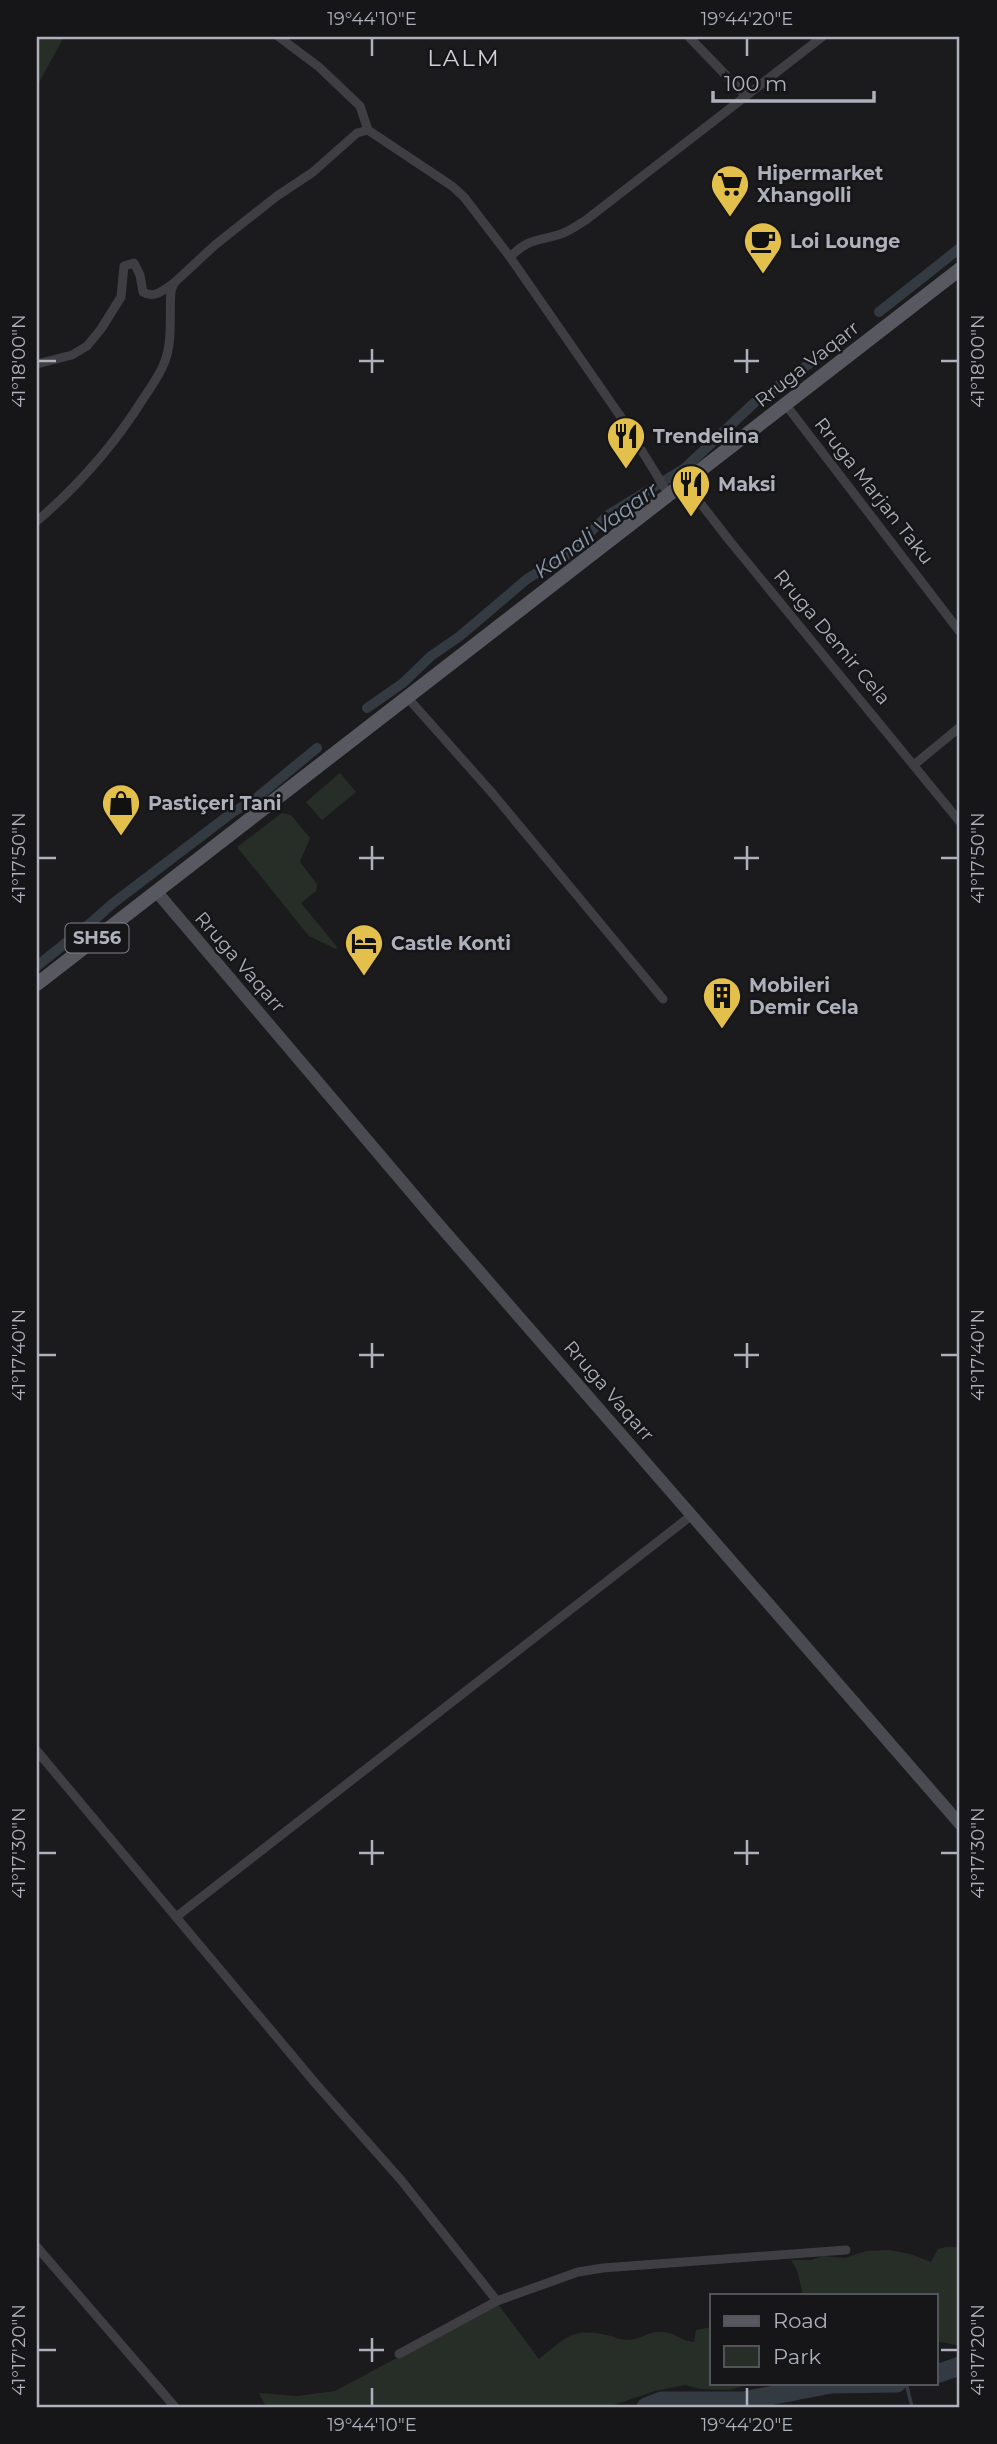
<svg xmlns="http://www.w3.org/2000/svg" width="997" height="2444" font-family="Montserrat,sans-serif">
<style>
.green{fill:#272e28}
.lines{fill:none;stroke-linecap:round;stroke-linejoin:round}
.stream{stroke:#333a42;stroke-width:3.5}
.canal{stroke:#333a42;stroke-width:10}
.river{stroke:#333a42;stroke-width:19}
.street{stroke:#3e3e43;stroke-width:9}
.secondary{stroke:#4a4b51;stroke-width:12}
.primary{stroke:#585960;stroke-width:14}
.ticks{fill:none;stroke:#aeb1bb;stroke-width:2.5}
.labels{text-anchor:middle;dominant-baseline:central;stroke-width:5;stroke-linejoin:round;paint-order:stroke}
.shield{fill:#161618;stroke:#80828a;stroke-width:2}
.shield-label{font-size:18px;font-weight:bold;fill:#aeb1bb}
.poi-label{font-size:19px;font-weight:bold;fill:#aeb1bb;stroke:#161618;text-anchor:start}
.street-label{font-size:19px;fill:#aeb1bb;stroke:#161618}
.water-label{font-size:21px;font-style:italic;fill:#899bb2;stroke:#161618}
.quarter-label{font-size:23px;letter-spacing:2px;fill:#cfd0d7;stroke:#161618}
.neatline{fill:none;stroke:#aeb1bb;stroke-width:2.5}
.ticks-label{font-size:18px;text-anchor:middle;fill:#aeb1bb}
</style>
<rect width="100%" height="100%" fill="#1b1b1d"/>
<g class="green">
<polygon points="37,37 64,37 37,86"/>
<polygon points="340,773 356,792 322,820 306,802"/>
<polygon points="282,813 291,815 310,838 300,862 317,884 316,891 301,903 337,947 336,949 309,936 237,847"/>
<polygon points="946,2247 960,2247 960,2346 936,2341 936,2295 803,2295 797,2270 791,2260 811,2260 823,2256 845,2258 866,2251 889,2250 910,2254 931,2262 938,2249"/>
<path d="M498,2304L539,2359C565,2339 571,2327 606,2335C613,2336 620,2340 627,2340C640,2340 650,2330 664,2332C675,2333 682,2341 694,2342L696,2330L712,2327V2383H754L729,2390L700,2389L685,2385L655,2391L608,2407H266L259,2393L297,2396L335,2391Z"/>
</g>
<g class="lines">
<polyline class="stream" points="906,2383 912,2407"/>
<g class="canal">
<polyline points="879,312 960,248"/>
<polyline points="367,708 403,683 431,656 460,636 527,579 568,554 608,515 685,468 754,403 826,352"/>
<polyline points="37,966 92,922 112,904 233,812 254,800 317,748"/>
</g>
<g class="river">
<polyline points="936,2374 960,2366"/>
<polyline points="646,2407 661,2401 743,2401 831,2384 897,2383"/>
</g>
<g class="street">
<polyline points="279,37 319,67 360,106 368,130 452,186 464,197 510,257 623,420 669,495"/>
<polyline points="689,37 745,95"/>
<path d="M510,257C531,237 536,242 561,234C570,231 578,225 586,220L822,37"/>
<path d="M37,364L72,355L87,346L101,329L121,297L124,266L134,263L140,275L143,292C155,299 163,290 174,283"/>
<polyline points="786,405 960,632"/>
<polyline points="684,482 729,540 960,822"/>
<path d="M37,521C78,486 114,445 143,399C151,387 160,375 165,361C173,340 169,314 171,291L174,283L215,245L277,196L313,172L357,133L368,130"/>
<polyline points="407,697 493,794 663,999"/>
<polyline points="915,764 960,727"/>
<polyline points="37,1751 316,2084 401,2180 497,2301 399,2354"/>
<polyline points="176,1917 692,1515"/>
<polyline points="37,2247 175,2407"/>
<polyline points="497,2301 578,2272 603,2268 846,2250"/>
</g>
<polyline class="secondary" points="156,891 434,1219 960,1824"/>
<polyline class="primary" points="37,984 960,269"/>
</g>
<path class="ticks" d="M372,38V56M747,38V56M372,349V373M747,349V373M38,361H56M359,361H384M734,361H759M941,361H958M372,846V870M747,846V870M38,858H56M359,858H384M734,858H759M941,858H958M372,1343V1368M747,1343V1368M38,1355H56M359,1355H384M734,1355H759M941,1355H958M372,1840V1865M747,1840V1865M38,1853H56M359,1853H384M734,1853H759M941,1853H958M372,2338V2362M38,2350H56M359,2350H384M941,2350H958M372,2388V2406M747,2388V2406"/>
<defs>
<g id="supermarket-pin" transform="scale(2.0125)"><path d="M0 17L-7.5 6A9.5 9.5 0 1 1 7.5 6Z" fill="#e3bf4c" stroke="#161618"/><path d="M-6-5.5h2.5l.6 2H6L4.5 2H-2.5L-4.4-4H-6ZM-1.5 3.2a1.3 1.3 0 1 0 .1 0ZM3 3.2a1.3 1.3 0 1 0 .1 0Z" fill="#111"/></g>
<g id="cafe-pin" transform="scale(2.0125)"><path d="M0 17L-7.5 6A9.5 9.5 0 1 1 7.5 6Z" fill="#e3bf4c" stroke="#161618"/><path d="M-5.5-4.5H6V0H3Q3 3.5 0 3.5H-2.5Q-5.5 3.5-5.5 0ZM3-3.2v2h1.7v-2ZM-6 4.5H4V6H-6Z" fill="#111"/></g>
<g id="restaurant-pin" transform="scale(2.0125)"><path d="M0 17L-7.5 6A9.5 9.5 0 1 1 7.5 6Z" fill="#e3bf4c" stroke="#161618"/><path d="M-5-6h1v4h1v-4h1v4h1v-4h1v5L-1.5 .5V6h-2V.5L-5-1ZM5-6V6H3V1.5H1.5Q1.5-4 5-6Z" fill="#111"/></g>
<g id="shop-pin" transform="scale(2.0125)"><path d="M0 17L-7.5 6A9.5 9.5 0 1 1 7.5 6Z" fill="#e3bf4c" stroke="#161618"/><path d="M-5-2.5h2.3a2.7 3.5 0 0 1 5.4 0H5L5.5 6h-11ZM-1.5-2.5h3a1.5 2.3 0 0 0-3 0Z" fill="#111"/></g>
<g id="hotel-pin" transform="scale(2.0125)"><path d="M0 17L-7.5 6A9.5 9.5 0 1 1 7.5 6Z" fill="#e3bf4c" stroke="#161618"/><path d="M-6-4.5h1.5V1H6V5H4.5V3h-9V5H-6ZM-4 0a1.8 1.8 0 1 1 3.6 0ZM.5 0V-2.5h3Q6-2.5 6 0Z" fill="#111"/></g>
<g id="building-pin" transform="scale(2.0125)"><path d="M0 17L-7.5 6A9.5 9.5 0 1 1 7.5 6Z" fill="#e3bf4c" stroke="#161618"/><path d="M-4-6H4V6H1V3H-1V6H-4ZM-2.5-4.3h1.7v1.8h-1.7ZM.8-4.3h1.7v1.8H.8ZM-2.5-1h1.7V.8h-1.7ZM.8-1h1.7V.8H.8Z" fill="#111"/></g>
</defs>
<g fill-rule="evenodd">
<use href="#supermarket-pin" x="730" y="184"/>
<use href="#cafe-pin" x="763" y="241"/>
<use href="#restaurant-pin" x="626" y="436"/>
<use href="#restaurant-pin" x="691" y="484"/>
<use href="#shop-pin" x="121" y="803"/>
<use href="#hotel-pin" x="364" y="943"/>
<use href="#building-pin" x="722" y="996"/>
</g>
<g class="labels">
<rect class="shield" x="65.5" y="923.5" width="63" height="29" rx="5"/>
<g class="shield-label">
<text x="97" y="938">SH56</text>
</g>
<g class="poi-label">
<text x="757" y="173">Hipermarket<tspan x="757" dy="22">Xhangolli</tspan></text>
<text x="790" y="241">Loi Lounge</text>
<text x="653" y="436">Trendelina</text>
<text x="718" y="484">Maksi</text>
<text x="148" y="803">Pastiçeri Tani</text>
<text x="391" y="943">Castle Konti</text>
<text x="749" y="985">Mobileri<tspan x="749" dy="22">Demir Cela</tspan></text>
</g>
<g class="street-label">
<text transform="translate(807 364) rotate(-38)">Rruga Vaqarr</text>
<text transform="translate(874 491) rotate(52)">Rruga Marjan Taku</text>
<text transform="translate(832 637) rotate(50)">Rruga Demir Cela</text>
<text transform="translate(240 962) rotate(49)">Rruga Vaqarr</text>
<text transform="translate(609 1391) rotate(49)">Rruga Vaqarr</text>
</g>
<g class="water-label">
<text transform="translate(596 530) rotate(-36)">Kanali Vaqarr</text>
</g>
<g class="quarter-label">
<text x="464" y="58">LALM</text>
</g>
</g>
<rect width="997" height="2444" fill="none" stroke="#161618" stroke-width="77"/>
<rect x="710" y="2294" width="228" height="91" fill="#161618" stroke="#535459" stroke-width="2"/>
<rect x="724" y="2316" width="35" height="10" fill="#585960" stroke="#535459" stroke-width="2"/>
<text x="773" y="2328" font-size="21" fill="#aeb1bb">Road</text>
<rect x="724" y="2346" width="35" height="21" fill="#272e28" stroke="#535459" stroke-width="2"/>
<text x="773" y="2364" font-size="21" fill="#aeb1bb">Park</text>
<path d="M713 91v10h161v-10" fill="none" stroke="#aeb1bb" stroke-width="3.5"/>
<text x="724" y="91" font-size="21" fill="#aeb1bb" stroke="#161618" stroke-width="5" paint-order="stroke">100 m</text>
<rect x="38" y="38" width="920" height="2368" class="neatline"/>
<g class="ticks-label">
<text x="372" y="25">19°44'10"E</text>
<text x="747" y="25">19°44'20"E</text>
<text transform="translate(19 361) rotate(-90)" y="6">41°18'00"N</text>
<text transform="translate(978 361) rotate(-90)" y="6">41°18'00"N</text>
<text transform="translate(19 858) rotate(-90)" y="6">41°17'50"N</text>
<text transform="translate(978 858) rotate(-90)" y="6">41°17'50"N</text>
<text transform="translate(19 1355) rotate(-90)" y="6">41°17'40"N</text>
<text transform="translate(978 1355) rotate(-90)" y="6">41°17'40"N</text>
<text transform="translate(19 1853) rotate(-90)" y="6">41°17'30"N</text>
<text transform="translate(978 1853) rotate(-90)" y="6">41°17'30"N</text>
<text transform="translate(19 2350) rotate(-90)" y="6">41°17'20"N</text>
<text transform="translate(978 2350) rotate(-90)" y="6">41°17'20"N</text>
<text x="372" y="2431">19°44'10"E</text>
<text x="747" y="2431">19°44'20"E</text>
</g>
</svg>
